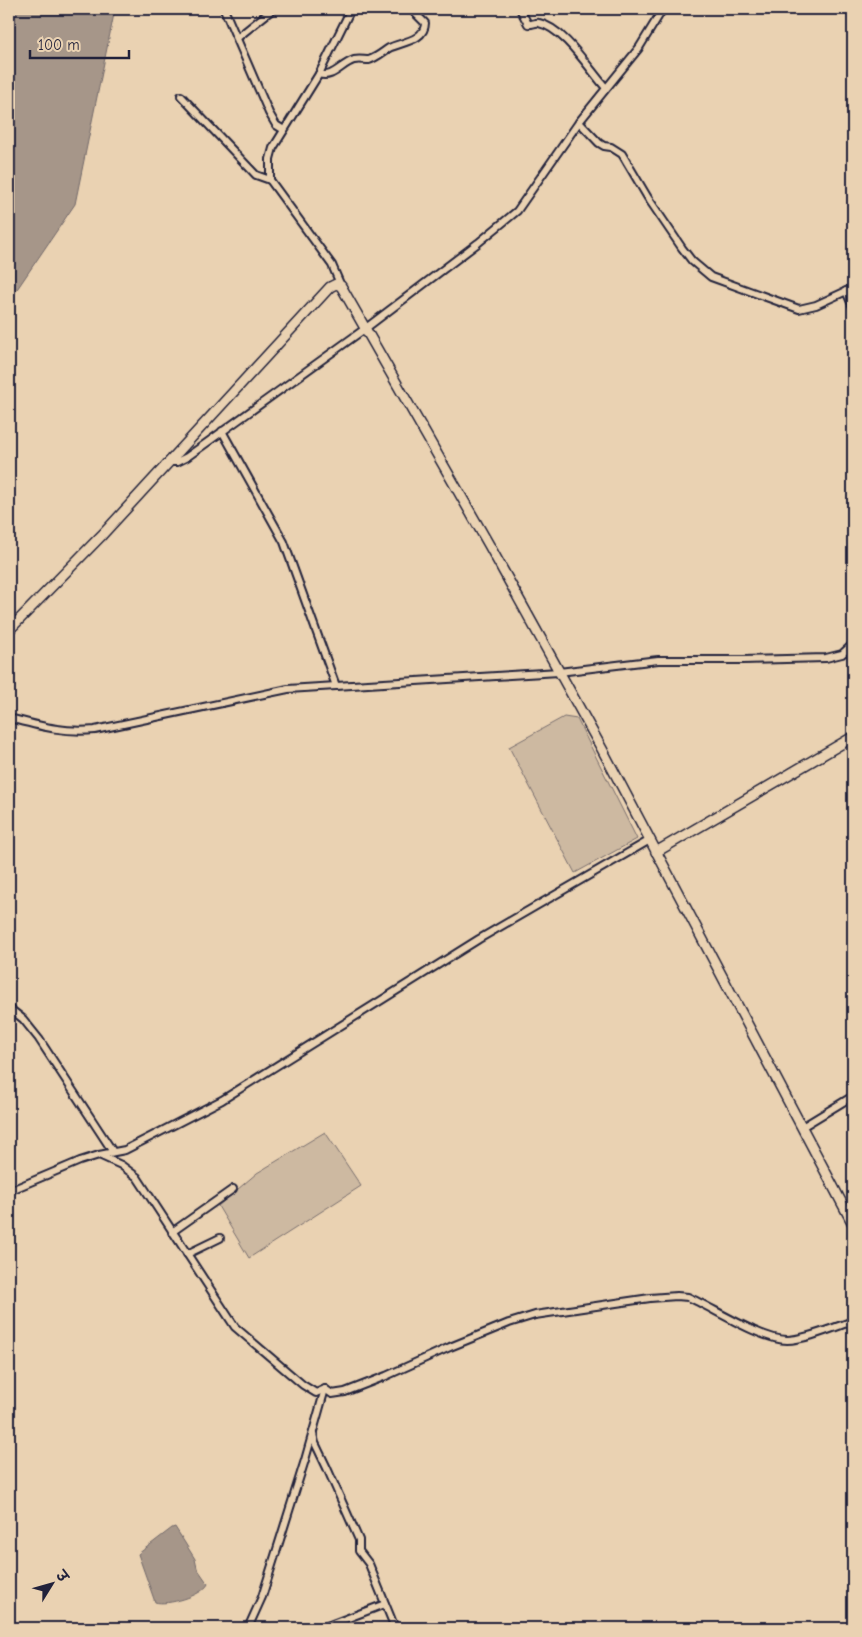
<svg xmlns="http://www.w3.org/2000/svg" width="862" height="1637" font-family="'Comic Neue','Playpen Sans Deva',sans-serif">
<style>
.green{fill:#cdb9a1;stroke:#786e6e}
.water{fill:#a69689;stroke:#71686a}
.lines{fill:none;stroke-linecap:round;stroke-linejoin:round}
.minor-casing{stroke:#22223b;stroke-width:10}
.tertiary-casing{stroke:#22223b;stroke-width:12}
.secondary-casing{stroke:#22223b;stroke-width:12}
.minor{stroke:#ead2b2;stroke-width:6}
.tertiary{stroke:#ead2b2;stroke-width:9}
.secondary{stroke:#ead2b2;stroke-width:9}
</style>
<rect width="100%" height="100%" fill="#ead2b2"/>
<filter id="ink" filterUnits="userSpaceOnUse"><feTurbulence type="fractalNoise" baseFrequency=".02" numOctaves="2"/><feDisplacementMap in="SourceGraphic" scale="10" xChannelSelector="R" yChannelSelector="G"/><feConvolveMatrix kernelMatrix="1 2 1 2 8 2 1 2 1" color-interpolation-filters="sRGB"/></filter>
<g filter="url(#ink)">
<g class="green">
<polygon points="564,717 577,719 637,839 575,873 509,747"/>
<polygon points="325,1132 361,1186 249,1258 218,1206 257,1173"/>
</g>
<g class="water">
<polygon points="9,9 115,9 75,204 9,301"/>
<path d="M175,1527L195,1559L197,1568L208,1584C202,1596 167,1606 155,1602L138,1554L172,1528Z"/>
</g>
<g class="lines">
<g class="minor-casing">
<g id="minor">
<polyline points="224,9 269,113 276,125 284,130"/>
<path d="M520,9L528,24C532,25 535,22 539,23C564,28 589,69 606,88"/>
<polyline points="237,38 273,9"/>
<path d="M319,74C333,79 341,64 354,60C359,59 364,60 369,60C376,58 383,52 389,48C401,42 425,41 425,23L411,9"/>
<polyline points="181,96 256,175 270,180 332,265 341,286"/>
<polyline points="579,122 599,143 604,146 611,147 622,154 648,198 682,248 692,261 711,277 799,309 816,305 853,288"/>
<polyline points="270,180 270,159 273,148 319,74 351,9"/>
<polyline points="846,291 853,307"/>
<polyline points="222,431 284,542 336,686"/>
<polyline points="169,462 177,462 187,457 366,328 478,243 517,211 579,122 639,48 663,9"/>
<polyline points="849,649 853,659"/>
<path d="M9,718C40,726 63,733 95,730L288,689L559,672L658,660H743L826,658L842,654L853,644"/>
<polyline points="9,1008 23,1019 39,1039 113,1152"/>
<polyline points="802,1127 853,1096"/>
<path d="M99,1155L121,1165L137,1177L235,1327L303,1385L316,1393L325,1389L332,1394L345,1392L386,1376L450,1347L509,1323L535,1315L650,1298L677,1296L688,1297C713,1308 762,1340 787,1340C805,1340 835,1327 853,1321"/>
<polyline points="9,1191 80,1161 99,1155 125,1150 222,1100 479,939 650,840"/>
<polyline points="172,1232 233,1189"/>
<polyline points="187,1254 220,1238"/>
<polyline points="313,1434 315,1443 327,1468 359,1540 359,1551 369,1564 395,1628"/>
<polyline points="248,1628 262,1597 305,1460 325,1389"/>
<polyline points="322,1628 385,1604"/>
</g>
</g>
<g class="tertiary-casing">
<polyline id="tertiary" points="656,852 853,737"/>
</g>
<g class="secondary-casing">
<polyline id="secondary" points="9,630 102,535 330,287 336,284 341,286 489,545 602,749 853,1224"/>
</g>
<use href="#minor" class="minor"/>
<use href="#tertiary" class="tertiary"/>
<use href="#secondary" class="secondary"/>
</g>
</g>
<rect width="862" height="1637" fill="none" stroke="#ead2b2" stroke-width="30"/>
<rect x="15" y="15" width="832" height="1607" fill="none" stroke="#22223b" stroke-width="2" filter="url(#ink)"/>
<g transform="translate(52 1584) rotate(53)" stroke="#ead2b2" stroke-width="4" paint-order="stroke">
<path d="M0-4L9 19L0 12L-9 19Z" fill="#22223b"/>
<text y="-8" font-size="14" font-weight="bold" text-anchor="middle" fill="#22223b">उ</text>
</g>
<path d="M30 50v8h99v-8" fill="none" stroke="#22223b" stroke-width="2.5"/>
<text x="38" y="50" font-size="15" fill="#22223b" stroke="#ead2b2" stroke-width="4" paint-order="stroke">100 m</text>
</svg>
